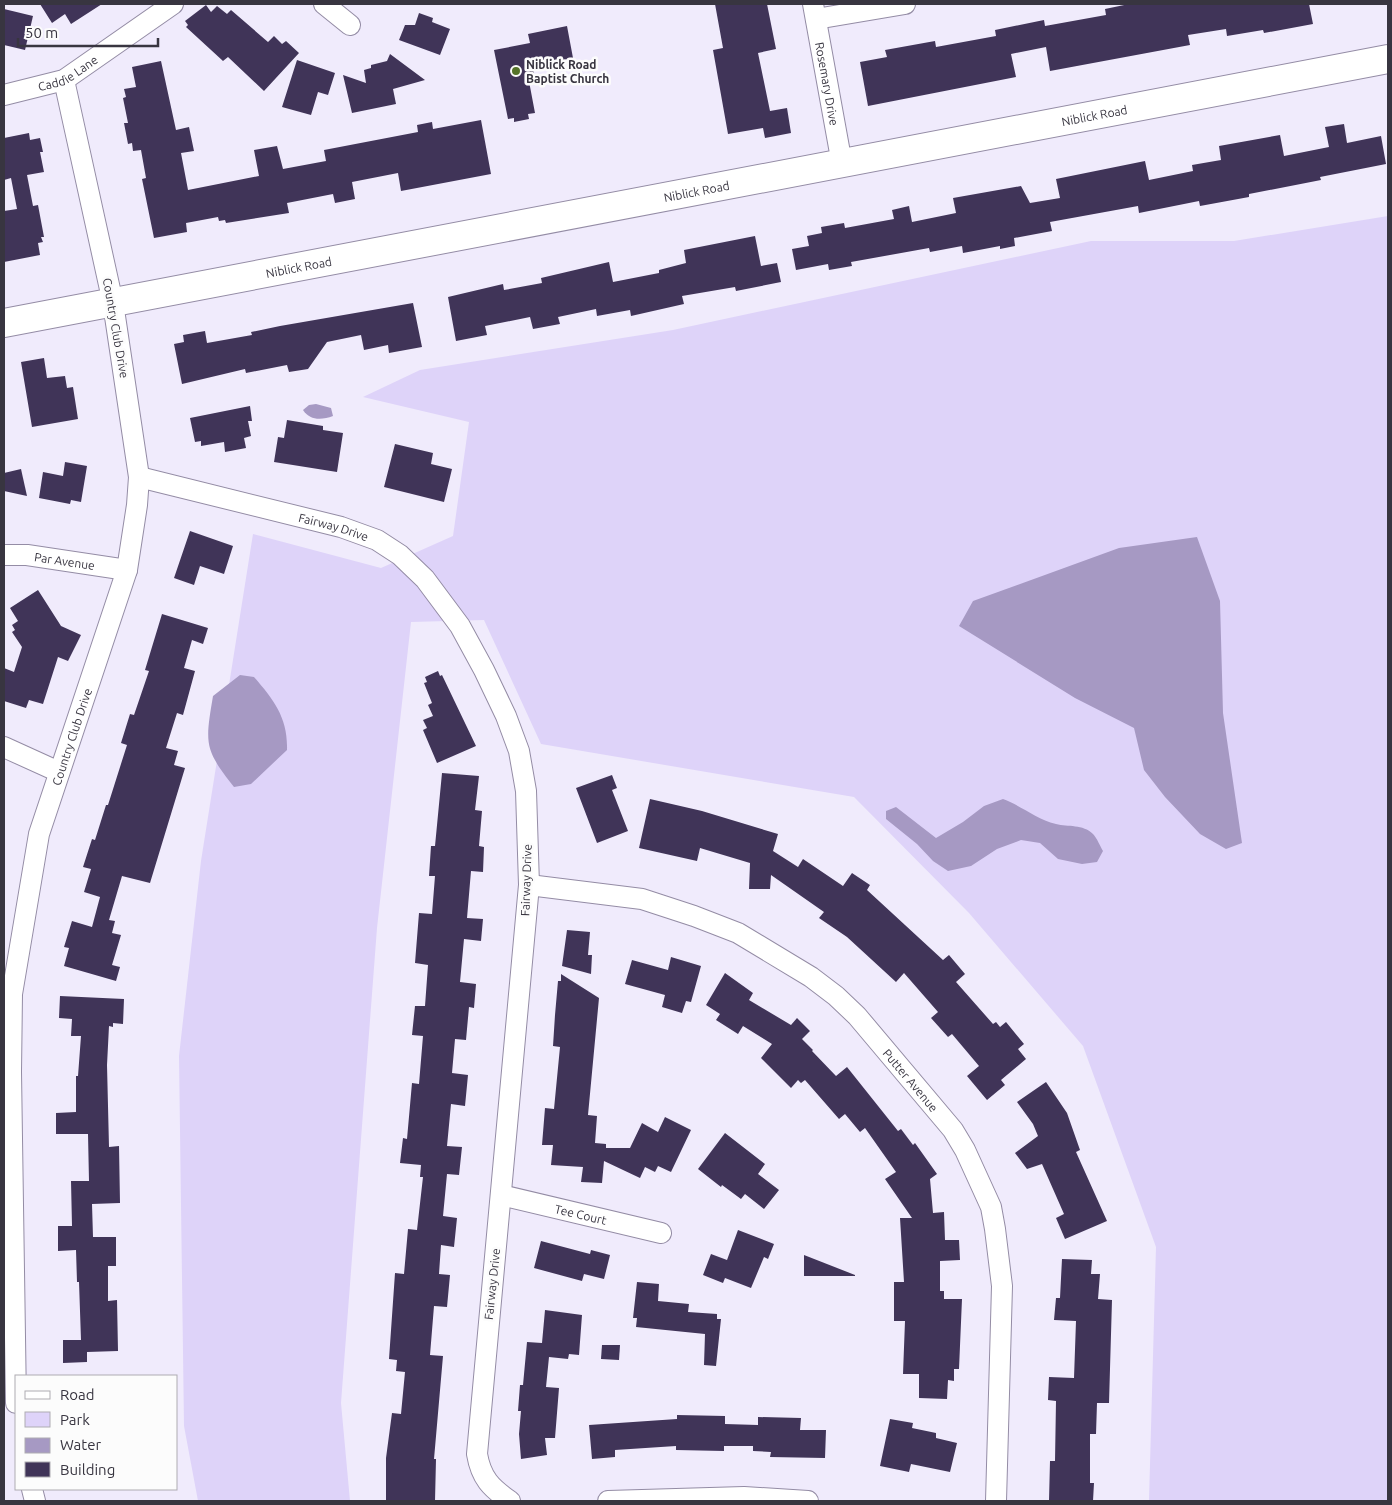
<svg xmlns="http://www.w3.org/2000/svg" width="1392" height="1505" font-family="Ubuntu,sans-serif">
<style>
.green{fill:#ded3f9}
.water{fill:#a699c3}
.building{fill:#403458}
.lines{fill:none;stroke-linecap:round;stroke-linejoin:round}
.street-casing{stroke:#948ca5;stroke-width:22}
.secondary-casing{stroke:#948ca5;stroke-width:30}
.street{stroke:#fff;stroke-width:20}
.secondary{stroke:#fff;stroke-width:28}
.poi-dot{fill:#557329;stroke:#fcfcfc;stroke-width:2}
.labels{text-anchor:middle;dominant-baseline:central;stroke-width:5;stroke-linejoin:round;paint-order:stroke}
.poi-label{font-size:12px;font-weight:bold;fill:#383540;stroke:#fcfcfc;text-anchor:start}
.street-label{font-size:12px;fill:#383540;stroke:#fcfcfc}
</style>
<rect width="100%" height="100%" fill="#f0ebfc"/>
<polygon class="green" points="1388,216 1388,1501 1149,1501 1156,1247 1083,1046 969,913 854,797 541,744 484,620 411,622 377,928 341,1403 350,1501 198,1501 184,1426 179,1056 201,861 253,534 381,568 453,536 469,422 363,397 420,370 673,330 1091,241 1234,241"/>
<g class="water">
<path d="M316,404L331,408L333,416C322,420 310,421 303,410L309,405Z"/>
<polygon points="1197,537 1220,601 1223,713 1242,843 1226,849 1200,834 1165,797 1144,770 1134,728 1075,698 959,626 973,601 1119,548"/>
<path d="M240,675L254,677C274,700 288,718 287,750L251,784L234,787C204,749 205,744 213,696Z"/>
<path d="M1003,799C1022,806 1036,819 1056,824C1068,827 1083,824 1093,834C1097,838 1100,846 1103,851L1097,862L1082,864L1058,859L1040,843L1021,840L997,849L971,866L948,871L933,861L917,844L886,819V811L896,807L936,838L963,822L984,806Z"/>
</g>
<g class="building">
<polygon points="40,4 102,4 71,24 65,14 52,23"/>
<polygon points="715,4 767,4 776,49 758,53 770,111 787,108 791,133 765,138 763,128 728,134 713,50 723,48"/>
<polygon points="1129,4 1309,4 1313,24 1264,33 1263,30 1227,36 1226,29 1188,35 1190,45 1050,71 1046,47 1011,54 1016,77 868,106 860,62 887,57 885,50 935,41 936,47 996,36 995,30 1044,20 1045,26 1106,15 1105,9"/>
<polygon points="206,5 211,12 217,6 227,14 231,10 268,42 274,36 282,44 286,41 299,53 264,91 228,57 223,61 186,27 188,25 185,21"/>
<polygon points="4,9 33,16 25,50 4,45"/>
<polygon points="419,13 433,18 432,22 450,29 440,55 399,40 405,25 415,25"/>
<polygon points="567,26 573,58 533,66 534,75 528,76 535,113 528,114 529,119 514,122 514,118 508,119 494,50 530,43 528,34"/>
<polygon points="390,54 425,80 393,89 396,104 352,113 343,75 366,83 364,70 371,68 371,65 387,61"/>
<polygon points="297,60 335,73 328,95 318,92 311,115 282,107"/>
<polygon points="161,61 176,130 189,127 194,151 181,153 188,190 259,176 254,150 277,146 283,169 326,161 324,150 418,132 417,125 432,122 433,129 481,120 491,174 401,191 398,173 352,182 355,199 335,203 333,194 287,203 289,213 226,223 225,220 219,221 218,217 186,223 187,232 154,238 142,179 146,178 141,150 133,151 132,143 128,144 124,123 128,123 123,98 126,97 124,89 136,87 132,67"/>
<polygon points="1344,124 1347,143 1381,136 1386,164 1320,177 1321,180 1249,194 1249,197 1200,206 1199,201 1139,213 1138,206 1050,222 1052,231 1014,238 1015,246 1000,249 1000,246 963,253 962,246 930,252 929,248 851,262 852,266 829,270 828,264 796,270 792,249 809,246 807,236 822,233 821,227 844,223 845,228 894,219 892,210 909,206 912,222 956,213 953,198 1021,186 1030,203 1060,198 1056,179 1145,161 1149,180 1193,171 1192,165 1221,160 1219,146 1280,135 1284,156 1329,147 1325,127"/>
<polygon points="29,133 30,140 40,138 43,152 40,152 44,172 27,175 33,206 38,205 44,237 41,237 43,242 38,243 40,255 4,262 4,211 17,209 11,178 4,180 4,138"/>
<polygon points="755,236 761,266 777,263 781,282 736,291 735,287 682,296 684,304 631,316 630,310 597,316 596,309 558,317 560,324 533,329 530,317 485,326 487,335 456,341 448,297 503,284 504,290 542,283 541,278 609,262 613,282 659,273 659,270 686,263 684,250"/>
<polygon points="413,303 422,347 389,353 388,345 364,350 361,335 327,342 308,369 289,372 287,365 246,373 245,369 182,384 174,344 184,342 183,335 205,331 207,343 252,335 251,332 280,326"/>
<polygon points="44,358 47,378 65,376 67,388 73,387 78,419 32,427 21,362"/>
<polygon points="250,406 252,421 248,421 251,436 244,438 246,448 225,452 224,442 201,446 201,441 195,442 190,418"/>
<polygon points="287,420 323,426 323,430 343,433 337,472 274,462 278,437 284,438"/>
<polygon points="395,444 433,453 431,464 452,469 444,502 384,487"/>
<polygon points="65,462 87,466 81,502 71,500 70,504 39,498 43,472 63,476"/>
<polygon points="21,469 27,496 4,491 4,473"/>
<polygon points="190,531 233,546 224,574 200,566 194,585 174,578"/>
<polygon points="38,590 61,626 81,635 68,661 58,657 43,704 29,700 26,708 4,701 4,668 14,672 22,647 12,632 15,630 12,625 18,621 10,608"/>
<polygon points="162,614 208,628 203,644 192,640 184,668 195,671 183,715 177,713 166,748 178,751 174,765 185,768 150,883 122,876 109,920 115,921 112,933 121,935 112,965 120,967 116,981 64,966 69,948 64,947 72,921 92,927 100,897 84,892 91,869 83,867 92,839 95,840 106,805 108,805 127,745 121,743 130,714 134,715 149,671 145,670"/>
<polygon points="438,671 440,676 442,675 476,746 437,763 423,730 427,728 423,720 433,716 428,705 432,703 424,683 427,682 425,677"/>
<polygon points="442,773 479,776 475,810 482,811 479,846 484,847 483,872 471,871 467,918 483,919 481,941 464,939 460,982 476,984 474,1008 469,1007 466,1040 455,1039 452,1073 468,1075 465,1106 451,1104 447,1146 462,1147 459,1175 447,1174 443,1216 457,1218 454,1247 441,1245 439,1274 450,1275 447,1307 434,1306 430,1355 443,1356 434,1459 436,1459 435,1501 386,1501 386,1458 392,1413 401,1414 405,1372 396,1371 397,1360 389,1359 395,1273 404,1274 408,1229 417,1230 423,1177 420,1177 421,1165 400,1163 403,1138 407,1139 412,1083 419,1084 423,1036 412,1035 415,1006 425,1006 428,965 415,963 419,913 432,914 435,876 429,876 431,846 435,846"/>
<polygon points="612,775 617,788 612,790 628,831 597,843 576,788"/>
<polygon points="650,799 702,811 778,834 773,851 798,867 803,859 843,886 852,873 870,885 867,890 943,960 949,955 965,974 956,982 993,1024 996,1022 1000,1027 1006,1022 1024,1044 1018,1049 1026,1059 1001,1080 1005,1085 987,1100 967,1076 979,1066 952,1034 948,1037 931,1018 938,1012 904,973 896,982 847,937 819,918 824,912 771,875 770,889 749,889 750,863 700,848 697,861 639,848"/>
<polygon points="567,930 590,932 588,955 592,955 591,974 562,966"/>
<polygon points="671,957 701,966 691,1002 686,1001 682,1013 662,1007 665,995 625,984 632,960 668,970"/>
<polygon points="725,973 753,993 749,1000 791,1025 797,1018 810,1031 802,1039 813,1050 812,1051 836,1076 847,1067 898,1131 901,1129 913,1145 915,1143 937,1174 930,1179 933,1213 944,1212 945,1240 959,1240 960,1260 940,1261 940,1291 944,1291 944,1299 962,1299 959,1369 954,1369 954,1381 948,1380 947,1399 919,1398 919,1374 903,1374 905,1321 894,1321 894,1282 904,1282 900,1218 912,1218 885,1179 896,1172 865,1128 860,1132 845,1114 839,1119 805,1080 801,1083 798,1080 791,1088 761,1058 772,1044 743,1026 738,1034 716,1020 720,1014 706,1005"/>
<polygon points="561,974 599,998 588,1115 597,1116 595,1143 606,1144 606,1148 630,1148 642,1123 658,1132 665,1117 691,1130 671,1172 658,1166 655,1172 645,1167 640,1178 604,1161 602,1183 581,1182 583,1167 551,1165 553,1145 542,1145 545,1108 554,1109 560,1047 553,1046 555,1015 558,981 561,981"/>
<polygon points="60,996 124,999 123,1024 113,1023 113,1027 109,1026 107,1065 109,1147 119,1146 120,1203 92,1204 93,1237 116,1237 116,1266 108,1266 108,1301 117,1300 118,1351 87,1352 87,1362 63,1363 63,1340 81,1340 79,1282 77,1282 76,1250 58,1251 58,1226 72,1226 71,1181 89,1181 88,1134 56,1134 56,1113 76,1112 76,1076 78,1076 81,1036 71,1036 72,1019 59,1018"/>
<polygon points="1046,1082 1067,1113 1080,1150 1076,1152 1107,1221 1065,1239 1056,1218 1064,1214 1042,1164 1027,1169 1015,1153 1038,1136 1033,1124 1017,1102"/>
<polygon points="725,1133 765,1164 758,1174 779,1190 764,1209 745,1194 741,1199 722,1185 721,1187 698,1169"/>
<polygon points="738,1230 774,1244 768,1259 764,1257 751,1288 725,1278 723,1283 703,1275 711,1254 727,1260"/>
<polygon points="541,1241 590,1254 591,1250 610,1255 604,1279 584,1274 582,1281 534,1268"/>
<polygon points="804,1255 855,1275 855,1276 804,1276"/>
<polygon points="1062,1259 1092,1260 1091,1274 1100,1274 1098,1299 1112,1300 1109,1403 1097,1403 1096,1434 1090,1434 1090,1483 1094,1483 1093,1501 1049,1501 1050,1461 1055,1461 1056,1401 1048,1400 1049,1377 1074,1378 1076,1321 1054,1320 1056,1298 1060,1298"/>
<polygon points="637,1282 659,1284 658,1301 689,1304 688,1312 717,1314 717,1319 721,1319 716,1366 704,1365 705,1334 636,1327 637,1318 633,1318"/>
<polygon points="545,1310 582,1315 579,1355 569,1354 568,1359 549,1357 546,1387 559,1388 555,1438 545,1438 547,1455 521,1459 519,1434 521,1411 518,1411 520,1385 523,1385 527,1342 542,1343"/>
<polygon points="602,1345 620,1345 619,1360 601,1359"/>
<polygon points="677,1415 725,1416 725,1424 758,1425 758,1417 801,1418 800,1430 826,1430 825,1458 770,1457 771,1452 753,1451 753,1446 724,1446 724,1451 676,1450 676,1446 615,1450 615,1457 592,1459 589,1425 677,1419"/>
<polygon points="890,1419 913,1423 912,1428 936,1433 936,1438 957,1443 950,1472 911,1464 909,1472 880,1466"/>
</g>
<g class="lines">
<g class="street-casing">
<g id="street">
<polyline points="324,4 350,25"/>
<path id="s1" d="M813,4L842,164"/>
<polyline points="816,19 905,4"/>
<path id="s2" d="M4,95L64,80L173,4"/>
<path id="s3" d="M139,477L341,527L377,540L400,555L425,579L460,626L484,670L506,716L519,751L526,791L529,885L477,1454C481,1478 491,1488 510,1501"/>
<path id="s4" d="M4,555H27L127,570"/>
<polyline points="4,747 59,772"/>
<path id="s5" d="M529,885L642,899L694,916L738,933L811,977L836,996L857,1016L953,1130L965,1150L991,1207L995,1229L1002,1286L996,1501"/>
<path id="s6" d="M501,1195L661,1233"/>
<path id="s7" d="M16,1403L11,1072L12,994L39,834L127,570L137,505L139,477L113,303L64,80"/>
<polyline points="32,1489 35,1501"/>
<polyline points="608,1501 744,1497 808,1501"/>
</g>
</g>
<g class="secondary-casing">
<g id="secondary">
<path id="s8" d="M4,323L1388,59"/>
</g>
</g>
<use href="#street" class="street"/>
<use href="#secondary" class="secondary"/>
</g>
<circle class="poi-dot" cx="516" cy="71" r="5"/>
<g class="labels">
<g class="poi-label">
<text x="526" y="64">Niblick Road<tspan x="526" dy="14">Baptist Church</tspan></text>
</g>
<g class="street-label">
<text stroke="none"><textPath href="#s2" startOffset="68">Caddie Lane</textPath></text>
<text stroke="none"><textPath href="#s1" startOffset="81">Rosemary Drive</textPath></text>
<text stroke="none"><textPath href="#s8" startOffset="1110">Niblick Road</textPath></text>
<text stroke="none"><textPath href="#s8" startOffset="705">Niblick Road</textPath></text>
<text stroke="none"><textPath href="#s8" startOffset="300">Niblick Road</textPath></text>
<text transform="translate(116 328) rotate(80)">Country Club Drive</text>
<text stroke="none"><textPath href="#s3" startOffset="201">Fairway Drive</textPath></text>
<text stroke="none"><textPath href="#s4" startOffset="61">Par Avenue</textPath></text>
<text stroke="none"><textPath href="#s7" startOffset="674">Country Club Drive</textPath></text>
<text transform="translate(526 880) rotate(-88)">Fairway Drive</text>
<text stroke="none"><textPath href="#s5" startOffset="445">Putter Avenue</textPath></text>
<text stroke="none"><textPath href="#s6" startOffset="82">Tee Court</textPath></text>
<text transform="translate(492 1284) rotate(-84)">Fairway Drive</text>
</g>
</g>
<rect width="1392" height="1505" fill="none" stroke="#383540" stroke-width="10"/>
<rect x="15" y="1375" width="162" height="115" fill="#fcfcfc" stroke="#aeacb1"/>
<rect x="25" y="1391" width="25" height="8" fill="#ffffff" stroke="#aeacb1"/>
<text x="60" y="1400" font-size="15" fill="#383540">Road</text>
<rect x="25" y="1412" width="25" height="15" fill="#ded3f9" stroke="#aeacb1"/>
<text x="60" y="1425" font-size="15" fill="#383540">Park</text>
<rect x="25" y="1438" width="25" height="15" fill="#a699c3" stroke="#aeacb1"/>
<text x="60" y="1450" font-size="15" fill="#383540">Water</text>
<rect x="25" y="1462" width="25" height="15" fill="#403458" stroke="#aeacb1"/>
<text x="60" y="1475" font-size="15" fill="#383540">Building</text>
<path d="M18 38v8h140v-8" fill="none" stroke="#383540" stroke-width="2.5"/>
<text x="25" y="38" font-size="15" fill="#383540" stroke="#fcfcfc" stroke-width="4" paint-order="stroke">50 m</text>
</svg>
